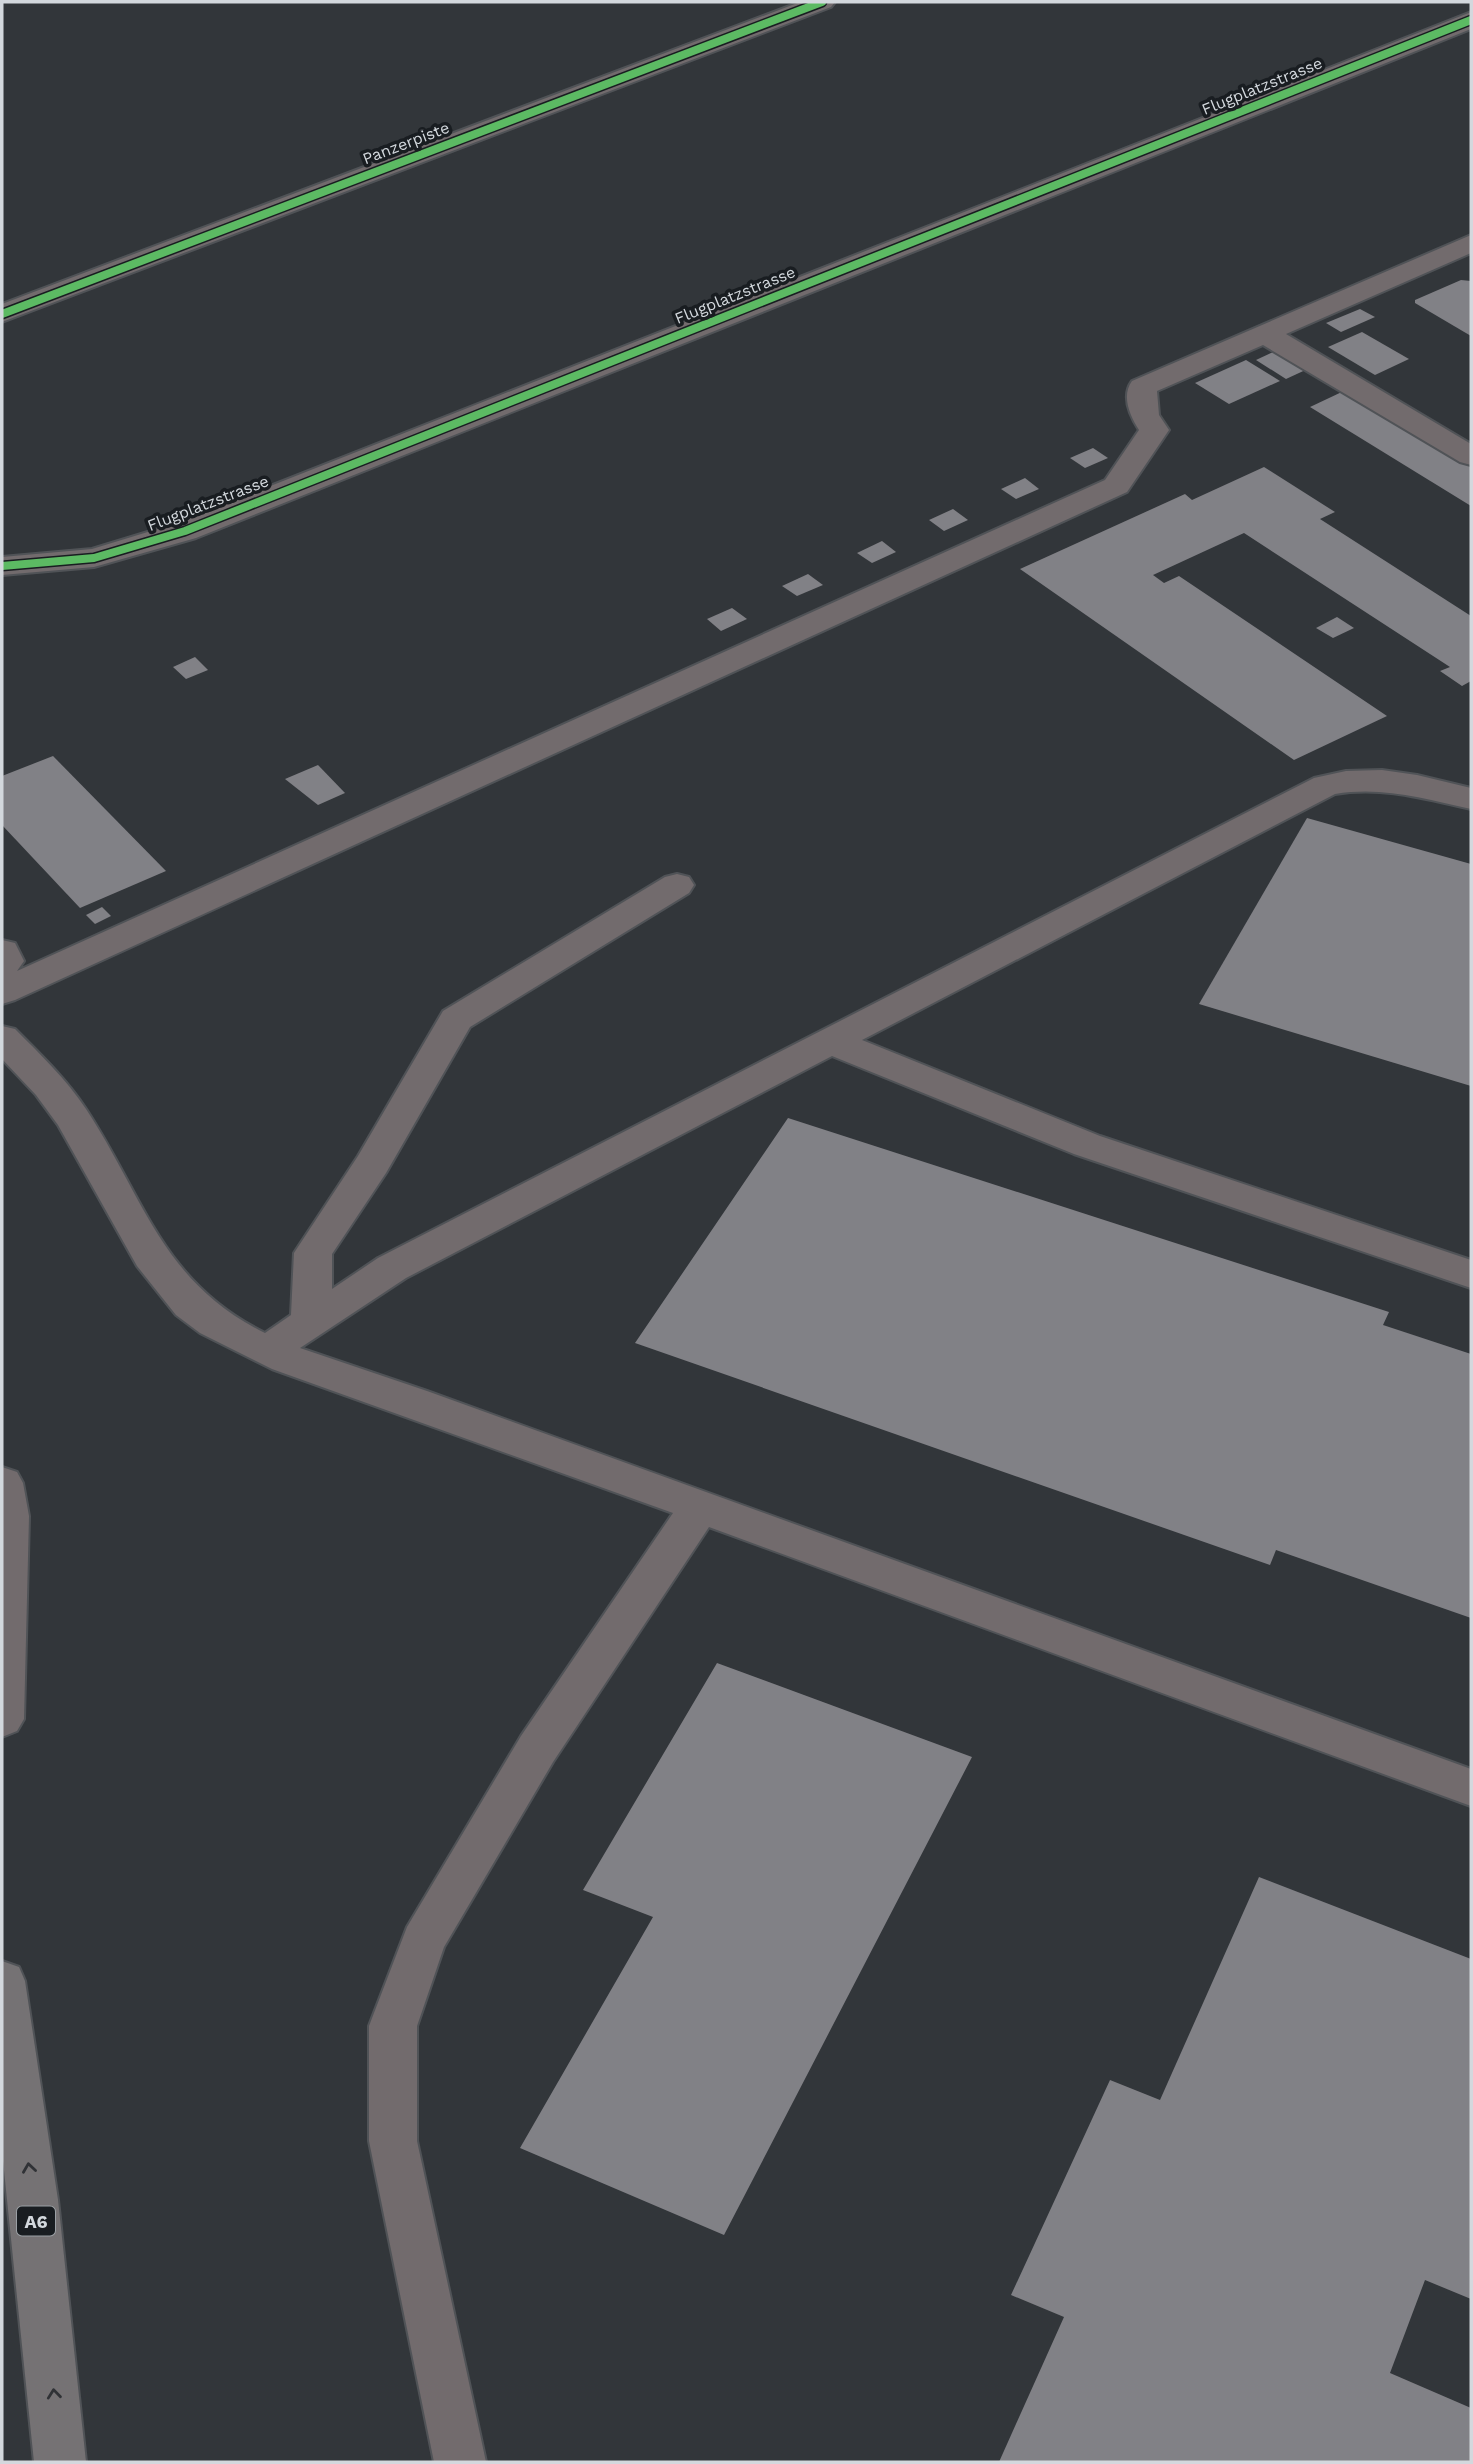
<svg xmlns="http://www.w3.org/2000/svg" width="1473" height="2464" font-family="'Work Sans',sans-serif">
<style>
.building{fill:#818186}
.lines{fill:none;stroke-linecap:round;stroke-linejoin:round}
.minor-casing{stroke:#505357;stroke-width:4}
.highway-casing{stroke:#505357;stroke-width:4}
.minor{fill:#726b6d;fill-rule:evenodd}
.highway{fill:#757274;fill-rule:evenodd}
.cycleway-casing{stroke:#191d21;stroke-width:11}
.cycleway{stroke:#5cba63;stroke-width:8}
.oneway{stroke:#303236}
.labels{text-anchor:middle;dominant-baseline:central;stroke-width:7;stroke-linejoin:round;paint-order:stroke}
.far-street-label{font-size:16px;fill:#d3d8dd;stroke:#191d21}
.shield{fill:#191d21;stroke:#9ba0a5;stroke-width:2}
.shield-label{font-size:18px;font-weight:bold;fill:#d3d8dd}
</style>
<rect width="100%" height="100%" fill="#32363a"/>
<g class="building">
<polygon points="1461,280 1471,281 1471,336 1415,303 1415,300"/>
<polygon points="1360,309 1375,317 1341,332 1326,323"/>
<polygon points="1362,332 1409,359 1375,375 1328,347"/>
<polygon points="1282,348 1312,367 1286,379 1256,360"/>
<polygon points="1246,360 1280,381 1229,404 1195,383"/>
<polygon points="1346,390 1471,465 1471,506 1310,407"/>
<polygon points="1093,448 1108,458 1085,468 1070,458"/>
<polygon points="1264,467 1335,512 1320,519 1471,616 1471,681 1462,686 1440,671 1450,667 1244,533 1153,575 1164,583 1179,576 1387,716 1294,760 1020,569 1185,494 1192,500"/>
<polygon points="1025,478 1039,489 1016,499 1001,489"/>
<polygon points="953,509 968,520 944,531 929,520"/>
<polygon points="882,541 896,552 872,563 857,553"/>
<polygon points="808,574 823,585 797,596 782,586"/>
<polygon points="732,608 747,619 721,631 707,619"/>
<polygon points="1337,617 1354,628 1333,638 1316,628"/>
<polygon points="195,657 208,670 186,679 173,667"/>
<polygon points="53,756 166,871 80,908 2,825 2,776"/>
<polygon points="318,765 345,793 318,805 285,779"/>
<polygon points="1307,818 1471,864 1471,1086 1199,1004"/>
<polygon points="102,907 111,916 95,924 86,915"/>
<polygon points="788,1118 1389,1312 1383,1325 1471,1354 1471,1618 1276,1550 1270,1565 635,1343"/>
<polygon points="717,1663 972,1757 724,2235 520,2148 653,1917 583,1890"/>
<polygon points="1259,1877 1471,1959 1471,2299 1425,2280 1390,2373 1471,2408 1471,2462 999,2462 1064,2317 1011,2295 1110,2080 1160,2100"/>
</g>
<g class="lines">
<g class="minor-casing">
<g id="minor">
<polygon points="800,2 835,2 831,7 2,322 2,304"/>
<polygon points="1471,12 1471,29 196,538 94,567 2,575 2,557 92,549 174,524"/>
<path d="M1471,235V253L1286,334L1471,444V465L1460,462L1263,345L1157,391L1159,415L1169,430L1127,492L15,1000L2,1004V940L15,943L24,961L17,971L1105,480L1139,430C1130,416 1121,396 1132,381Z"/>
<path d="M1382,770L1417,775L1471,788V809C1425,799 1383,786 1335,794L862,1040L1100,1136L1471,1260V1288L1074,1154L832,1056L406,1278L300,1348L427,1391L1471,1769V1806L709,1527L553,1762L444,1947L417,2026V2141L486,2462H434L369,2141V2026L407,1927L521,1736L673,1513L272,1369L200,1333L176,1315L137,1266L58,1125L36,1095L2,1059V1026L15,1029C40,1054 66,1079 86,1109C144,1197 161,1282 265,1333L291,1315L294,1253L358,1156L443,1011L665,877L677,874L689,877L694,885L689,893L470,1027L386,1173L332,1254V1289L378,1258L1314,778L1346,771Z"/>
<polygon points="2,1467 17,1472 23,1483 29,1516 24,1719 17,1731 2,1737"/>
</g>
</g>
<g class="highway-casing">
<polygon id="highway" points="2,1961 19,1967 25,1981 58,2200 86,2462 34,2462 2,2151"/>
</g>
<use href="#minor" class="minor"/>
<use href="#highway" class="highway"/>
<g class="cycleway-casing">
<g id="cycleway">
<polyline points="2,314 822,2"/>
<polyline points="2,566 94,558 185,531 1471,20"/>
</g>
</g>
<use href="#cycleway" class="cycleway"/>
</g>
<defs><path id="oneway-chevron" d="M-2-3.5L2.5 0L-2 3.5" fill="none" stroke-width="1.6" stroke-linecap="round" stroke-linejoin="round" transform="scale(1.75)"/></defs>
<g class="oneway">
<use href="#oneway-chevron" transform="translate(29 2168) rotate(-98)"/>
<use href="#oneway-chevron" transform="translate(54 2394) rotate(-96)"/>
</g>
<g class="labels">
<g class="far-street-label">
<text transform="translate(1262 86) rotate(-22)">Flugplatzstrasse</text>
<text transform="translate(406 143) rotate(-21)">Panzerpiste</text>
<text transform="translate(735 295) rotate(-22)">Flugplatzstrasse</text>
<text transform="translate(208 503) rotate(-21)">Flugplatzstrasse</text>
</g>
<rect class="shield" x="17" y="2206.5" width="38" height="29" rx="5"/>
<g class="shield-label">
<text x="36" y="2221">A6</text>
</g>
</g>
<rect width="1473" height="2464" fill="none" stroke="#d3d8dd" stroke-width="7"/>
</svg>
